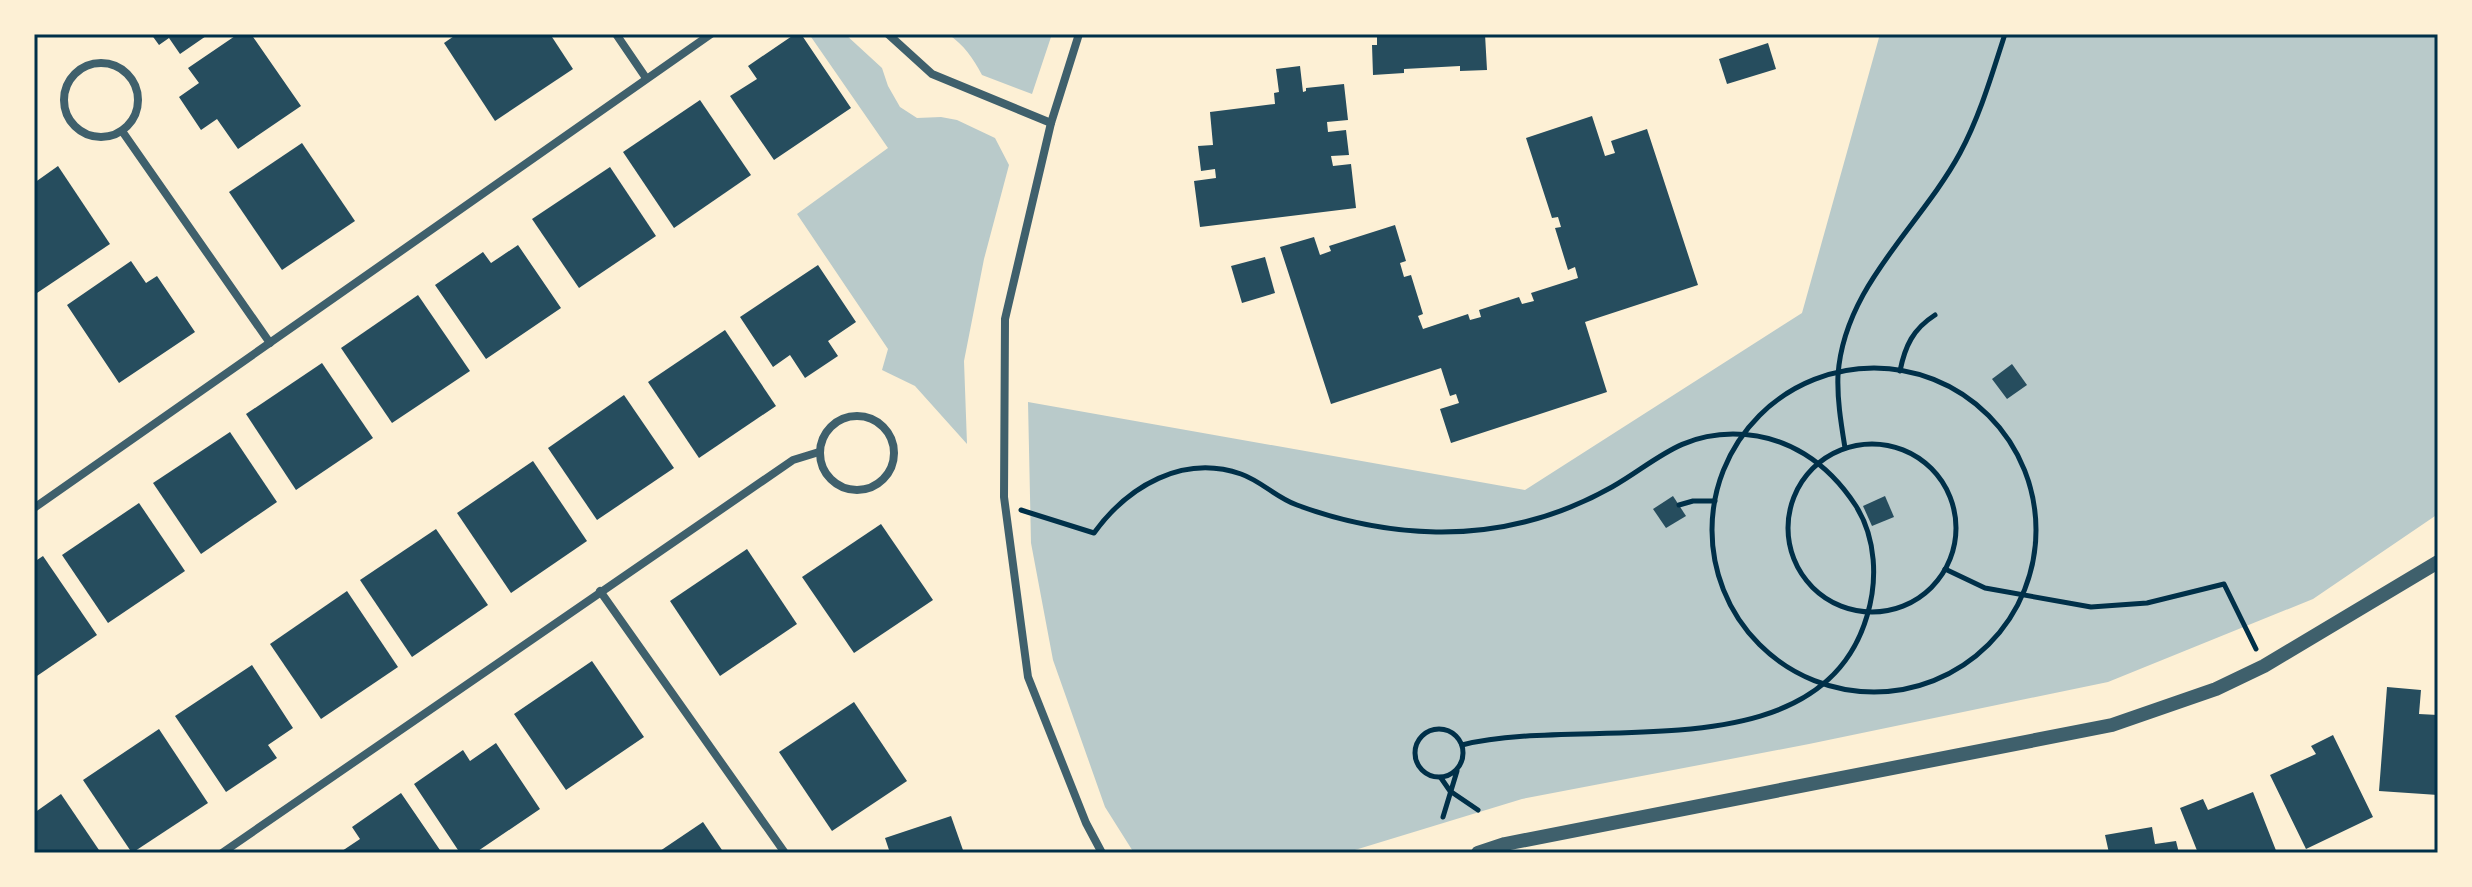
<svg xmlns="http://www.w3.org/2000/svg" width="2472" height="887" font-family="'PT Sans Narrow',sans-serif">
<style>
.green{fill:#b9caca}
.building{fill:#264d5e}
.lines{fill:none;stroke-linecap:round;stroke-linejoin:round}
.path{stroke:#003049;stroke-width:5}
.minor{stroke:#3f606c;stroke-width:8}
.tertiary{stroke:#3f606c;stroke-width:14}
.neatline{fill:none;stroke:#003049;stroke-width:3}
</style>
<rect width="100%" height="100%" fill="#fdf0d5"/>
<g class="green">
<polygon points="809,34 845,34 882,68 888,86 900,107 917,118 941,117 957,120 995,138 1009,165 984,259 964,361 967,444 915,386 882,370 888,349 797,214 888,148"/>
<path d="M948,34H1052L1032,94L982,75C973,58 964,45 948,34Z"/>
<polygon points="1880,34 2438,34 2438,514 2313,599 2108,682 1809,744 1522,799 1345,853 1134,853 1105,807 1053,660 1031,543 1028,402 1525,490 1802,313"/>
</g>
<g class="building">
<polygon points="151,34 209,34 180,54 169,38 159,45"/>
<polygon points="238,34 251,34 301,106 238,149 217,119 201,130 179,97 199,83 188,68"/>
<polygon points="457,34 550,34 573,69 495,121 444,43"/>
<polygon points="795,34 801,34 851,108 774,160 730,96 757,79 748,66"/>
<polygon points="1377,34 1485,34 1487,70 1460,71 1460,66 1404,69 1404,73 1373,75 1372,45 1377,45"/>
<polygon points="1768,43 1776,69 1727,84 1719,59"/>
<polygon points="1300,66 1303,92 1306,91 1306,88 1344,84 1348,120 1327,122 1328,132 1346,130 1349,155 1331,156 1333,166 1351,164 1356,208 1200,227 1194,181 1216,178 1215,169 1201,171 1198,146 1213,145 1210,112 1275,104 1274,93 1279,92 1276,69"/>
<polygon points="700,100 751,175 674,228 623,152"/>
<polygon points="1592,116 1605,156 1615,153 1611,141 1647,129 1698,285 1585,322 1607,392 1451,443 1440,409 1459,403 1456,394 1450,396 1441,368 1331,404 1280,247 1314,237 1320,255 1331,251 1329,246 1395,225 1406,261 1400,263 1404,277 1411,275 1423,314 1418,316 1423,329 1468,314 1470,320 1481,317 1479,310 1519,297 1522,304 1534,301 1531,293 1578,278 1575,267 1568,270 1555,228 1561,227 1558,217 1552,218 1526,138"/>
<polygon points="302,143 355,221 282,270 229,192"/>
<polygon points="58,166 110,244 37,293 34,288 34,183"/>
<polygon points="610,167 656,236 579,288 532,219"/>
<polygon points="518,245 561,308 486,359 435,285 483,252 491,263"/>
<polygon points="1265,257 1275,293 1242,303 1231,266"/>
<polygon points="131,261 146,283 157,276 195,332 119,383 67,305"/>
<polygon points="818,265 856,322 828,341 838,356 805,378 790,355 773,367 740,317"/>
<polygon points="418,295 470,371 392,423 341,348"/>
<polygon points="725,330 776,406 699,458 648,382"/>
<polygon points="322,363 373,438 296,490 246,414"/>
<polygon points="2012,364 2027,385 2007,399 1992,379"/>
<polygon points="624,395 674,468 597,520 548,448"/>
<polygon points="230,432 277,502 201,554 153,483"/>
<polygon points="533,461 587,541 511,593 457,513"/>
<polygon points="1673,496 1686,516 1666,528 1653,509"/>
<polygon points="1885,496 1894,517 1872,526 1863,506"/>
<polygon points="139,503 185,571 108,623 62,555"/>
<polygon points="881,524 933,600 854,653 802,577"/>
<polygon points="436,529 488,605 412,657 360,580"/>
<polygon points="747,549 797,624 720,676 670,601"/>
<polygon points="43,556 97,635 34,678 34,562"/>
<polygon points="347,591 398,667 321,719 270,644"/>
<polygon points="592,661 644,737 566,790 514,714"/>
<polygon points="252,665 293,728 268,745 277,758 226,792 175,716"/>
<polygon points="2387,687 2421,690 2419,714 2438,715 2438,795 2379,791"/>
<polygon points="854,702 907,781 832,831 779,752"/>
<polygon points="159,729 208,803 132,853 83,780"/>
<polygon points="2333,735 2373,817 2306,849 2270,775 2316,754 2311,746"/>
<polygon points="496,743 540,809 475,853 460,853 414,784 463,750 470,761"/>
<polygon points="2253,792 2277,853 2198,853 2180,808 2203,799 2208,810"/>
<polygon points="401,793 442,853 339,853 360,839 352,827"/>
<polygon points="61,794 101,853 34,853 34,813"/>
<polygon points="951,816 964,853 890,853 885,838"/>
<polygon points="703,822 724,853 657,853"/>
<polygon points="2152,827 2155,844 2176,841 2179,853 2109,853 2105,835"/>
</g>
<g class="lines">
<g class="path">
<circle cx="1874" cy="530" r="162"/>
<path d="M1900,371C1905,346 1913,329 1935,315"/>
<circle cx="1872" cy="528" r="84"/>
<path d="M1845,448C1841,423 1837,399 1838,375C1844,286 1920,227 1960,153C1980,116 1992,74 2005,34"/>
<polyline points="1679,505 1693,501 1715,501"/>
<path d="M1021,510L1094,533C1128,486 1183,454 1241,474C1261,481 1277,498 1297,505C1340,521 1389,531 1436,532C1499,533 1557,518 1612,487C1654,463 1679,434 1733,434C1787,434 1828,463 1856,506C1876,538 1878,580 1867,616C1820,776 1583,714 1462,745"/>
<polyline points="1945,569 1985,588 2091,607 2147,603 2224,584 2256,649"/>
<circle cx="1439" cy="753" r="24"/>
<polyline points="1441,778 1450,791 1478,810"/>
<polyline points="1443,817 1457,771"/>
</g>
<g class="minor">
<polyline points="616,34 646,78"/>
<polyline points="888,34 932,74 1051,123"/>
<polyline points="1079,34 1051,123 1005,319 1004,497 1028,677 1086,823 1102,853"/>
<circle cx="101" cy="100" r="37"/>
<polyline points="122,131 270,343"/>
<circle cx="857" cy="453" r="37"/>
<polyline points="34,508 711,34"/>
<polyline points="600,591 785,853"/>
<polyline points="222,853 793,460 819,452"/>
</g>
<polyline class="tertiary" points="1478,853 1505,844 2112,725 2216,689 2264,666 2438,562"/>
</g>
<rect width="2472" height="887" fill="none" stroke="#fdf0d5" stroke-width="72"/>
<rect x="36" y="36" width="2400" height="815" class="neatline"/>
</svg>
